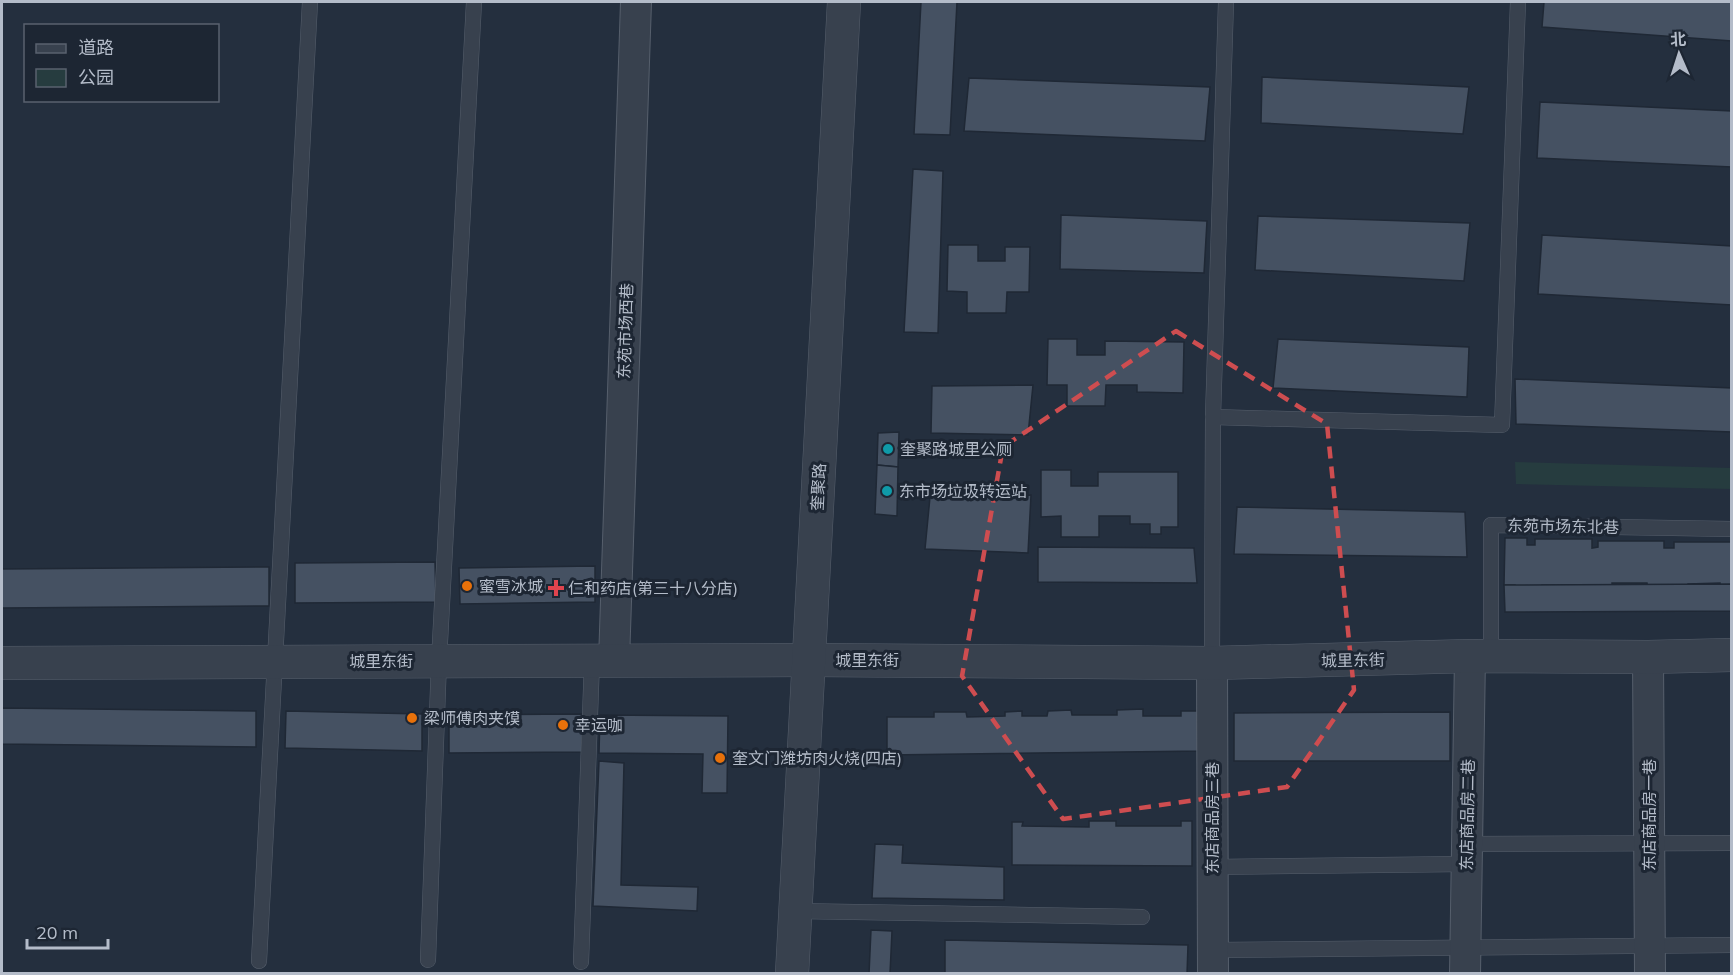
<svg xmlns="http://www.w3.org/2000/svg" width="1733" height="975" font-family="Mulish,'Noto Sans SC',sans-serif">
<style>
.green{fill:#263c3f}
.building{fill:#455162;stroke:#1f2835;stroke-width:1.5}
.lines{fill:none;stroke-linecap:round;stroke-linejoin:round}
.service-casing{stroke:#565f6c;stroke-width:16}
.minor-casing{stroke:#565f6c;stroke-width:32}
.tertiary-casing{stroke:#565f6c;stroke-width:34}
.service{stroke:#38414e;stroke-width:15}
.minor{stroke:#38414e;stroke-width:30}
.tertiary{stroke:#38414e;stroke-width:33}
.marked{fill:none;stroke:#ce4d50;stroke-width:4.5;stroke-dasharray:12 8;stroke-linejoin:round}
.culture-dot{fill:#0f9aa8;stroke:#1d2633;stroke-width:2}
.food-dot{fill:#e8710a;stroke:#1d2633;stroke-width:2}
.health-dot{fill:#e0444e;stroke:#1d2633;stroke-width:2}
.labels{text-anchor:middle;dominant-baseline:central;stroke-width:6;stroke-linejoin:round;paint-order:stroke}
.street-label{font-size:16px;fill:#b4bcc9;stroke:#1d2633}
.poi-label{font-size:16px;fill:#b4bcc9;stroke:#1d2633;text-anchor:start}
</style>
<rect width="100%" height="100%" fill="#242f3e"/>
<polygon class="green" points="1515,462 1731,468 1731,489 1516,484"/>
<g class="building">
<polygon points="921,2 957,2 950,135 914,134"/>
<polygon points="1544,2 1732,2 1732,41 1542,27"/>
<polygon points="1262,77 1469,87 1463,134 1261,123"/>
<polygon points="969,78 1210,87 1205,141 964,131"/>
<polygon points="1540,102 1732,111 1732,167 1537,158"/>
<polygon points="913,169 943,171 938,333 904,332"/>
<polygon points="1061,215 1207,221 1204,273 1060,269"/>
<polygon points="1258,216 1470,223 1464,281 1255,270"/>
<polygon points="1542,235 1732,246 1732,305 1538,294"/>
<polygon points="948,245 978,245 978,261 1005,261 1005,247 1030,247 1029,292 1007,292 1006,313 967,313 967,292 947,291"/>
<polygon points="1048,339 1077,339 1077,355 1105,355 1105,341 1184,342 1183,393 1137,392 1137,385 1106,385 1105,406 1067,406 1067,385 1047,385"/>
<polygon points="1278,339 1469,347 1467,397 1273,388"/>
<polygon points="1515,379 1732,388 1732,432 1516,424"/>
<polygon points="1033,385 1028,435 931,433 932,386"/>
<polygon points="899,432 898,467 877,465 878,433"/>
<polygon points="877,465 898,467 897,516 875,514"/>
<polygon points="1041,470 1071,470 1071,486 1098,486 1098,472 1178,472 1178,527 1161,527 1161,534 1150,534 1150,524 1130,524 1130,516 1099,516 1099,537 1061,537 1061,516 1041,517"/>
<polygon points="1031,495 1028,553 925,549 930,497"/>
<polygon points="1237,507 1465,512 1467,557 1234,554"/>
<polygon points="1505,538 1527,538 1527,545 1535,545 1535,539 1592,539 1592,548 1598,547 1598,541 1664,541 1664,548 1674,548 1674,542 1732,542 1732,592 1720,592 1720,583 1688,584 1688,590 1648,591 1647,583 1612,583 1612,592 1571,593 1571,585 1542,585 1543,593 1515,593 1515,585 1504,585"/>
<polygon points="1038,547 1194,548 1197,583 1038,582"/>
<polygon points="435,562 436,602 295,603 295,563"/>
<polygon points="595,566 595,602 460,604 459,568"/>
<polygon points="269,567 269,606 2,608 2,569"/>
<polygon points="1732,584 1732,611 1505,612 1504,585"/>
<polygon points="2,708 256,711 256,747 2,744"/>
<polygon points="1143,709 1143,716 1181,716 1181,711 1202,711 1203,751 887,755 887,717 934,717 934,712 966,712 967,717 1005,716 1005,712 1022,711 1022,716 1047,716 1048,711 1071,710 1072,715 1117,715 1117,710"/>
<polygon points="286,711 422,714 422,751 285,748"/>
<polygon points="1450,712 1450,761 1234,761 1234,713"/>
<polygon points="582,714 582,752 449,753 449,715"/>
<polygon points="600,715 728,716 727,793 702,793 703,754 599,753"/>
<polygon points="599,761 624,763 621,885 698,887 697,911 593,906"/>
<polygon points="1089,821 1116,821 1116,826 1181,826 1181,821 1192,821 1192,866 1012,865 1012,822 1023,822 1022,826 1089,827"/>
<polygon points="875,844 903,845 902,863 1004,867 1004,900 872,898"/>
<polygon points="871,930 892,931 890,974 869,974"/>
<polygon points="945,940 1188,945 1187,974 945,974"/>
</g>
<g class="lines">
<g class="service-casing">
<g id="service">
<polyline points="1213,417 1502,425 1518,2"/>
<polyline points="1491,657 1491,525 1732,529"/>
<polyline points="1212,663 1213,417 1226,2"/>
<polyline points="1467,844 1732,843"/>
<polyline points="1212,867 1466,864"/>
<polyline points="795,911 1142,917"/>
<polyline points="1213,950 1732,945"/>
<polyline points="428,960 439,661 474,2"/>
<polyline points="259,961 310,2"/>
<polyline points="581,962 592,661"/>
</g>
</g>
<g class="minor-casing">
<g id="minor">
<polyline points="1648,657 1650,974"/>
<polyline points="614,661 636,2"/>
<polyline points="1212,663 1213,974"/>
<polyline points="1465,974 1470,656"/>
</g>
</g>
<g class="tertiary-casing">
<g id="tertiary">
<polyline points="2,663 808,660 1212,663 1470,656 1648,657 1732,655"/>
<polyline points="792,974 844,2"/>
</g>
</g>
<use href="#service" class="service"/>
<use href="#minor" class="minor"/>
<use href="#tertiary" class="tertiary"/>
</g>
<path class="marked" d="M1176,331L1327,424L1354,690L1287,787L1063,819L962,676L1003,447Z"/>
<g class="culture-dot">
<circle cx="888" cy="449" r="6"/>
<circle cx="887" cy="491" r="6"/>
</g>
<g class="food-dot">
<circle cx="467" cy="586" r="6"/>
<circle cx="412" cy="718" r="6"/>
<circle cx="563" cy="725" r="6"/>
<circle cx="720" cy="758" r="6"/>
</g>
<path class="health-dot" d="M553 579h6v6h6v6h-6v6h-6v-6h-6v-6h6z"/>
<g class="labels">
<g class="street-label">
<text transform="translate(625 331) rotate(-88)">东苑市场西巷</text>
<text transform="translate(818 487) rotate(-87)">奎聚路</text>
<text transform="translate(1563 526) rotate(1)">东苑市场东北巷</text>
<text x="867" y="660">城里东街</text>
<text transform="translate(1353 660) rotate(-1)">城里东街</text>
<text x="381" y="661">城里东街</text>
<text transform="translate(1467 815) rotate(-89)">东店商品房二巷</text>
<text transform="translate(1649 815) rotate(-90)">东店商品房一巷</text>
<text transform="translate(1212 818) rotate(-90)">东店商品房三巷</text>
</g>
<g class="poi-label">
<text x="900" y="449">奎聚路城里公厕</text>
<text x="899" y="491">东市场垃圾转运站</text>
<text x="479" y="586">蜜雪冰城</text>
<text x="568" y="588">仁和药店(第三十八分店)</text>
<text x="424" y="718">梁师傅肉夹馍</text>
<text x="575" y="725">幸运咖</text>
<text x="732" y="758">奎文门潍坊肉火烧(四店)</text>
</g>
</g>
<rect width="1733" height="975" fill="none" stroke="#b4bcc9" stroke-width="6"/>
<rect x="24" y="24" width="195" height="78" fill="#1d2633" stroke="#59626f" stroke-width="1.5"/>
<rect x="36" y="44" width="30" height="9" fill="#38414e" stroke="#59626f" stroke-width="1.5"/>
<text x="78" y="54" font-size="18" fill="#b4bcc9">道路</text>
<rect x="36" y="69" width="30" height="18" fill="#263c3f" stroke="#59626f" stroke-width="1.5"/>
<text x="78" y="84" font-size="18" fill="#b4bcc9">公园</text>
<g transform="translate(1679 54) rotate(357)" stroke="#1d2633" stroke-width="4.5" paint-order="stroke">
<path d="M0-4.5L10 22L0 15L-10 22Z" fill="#b4bcc9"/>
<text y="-9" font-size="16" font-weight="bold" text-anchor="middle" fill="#b4bcc9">北</text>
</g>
<path d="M27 939v9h81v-9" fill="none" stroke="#b4bcc9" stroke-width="3"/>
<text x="36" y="939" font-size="18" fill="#b4bcc9" stroke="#1d2633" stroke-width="4.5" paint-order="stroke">20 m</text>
</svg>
